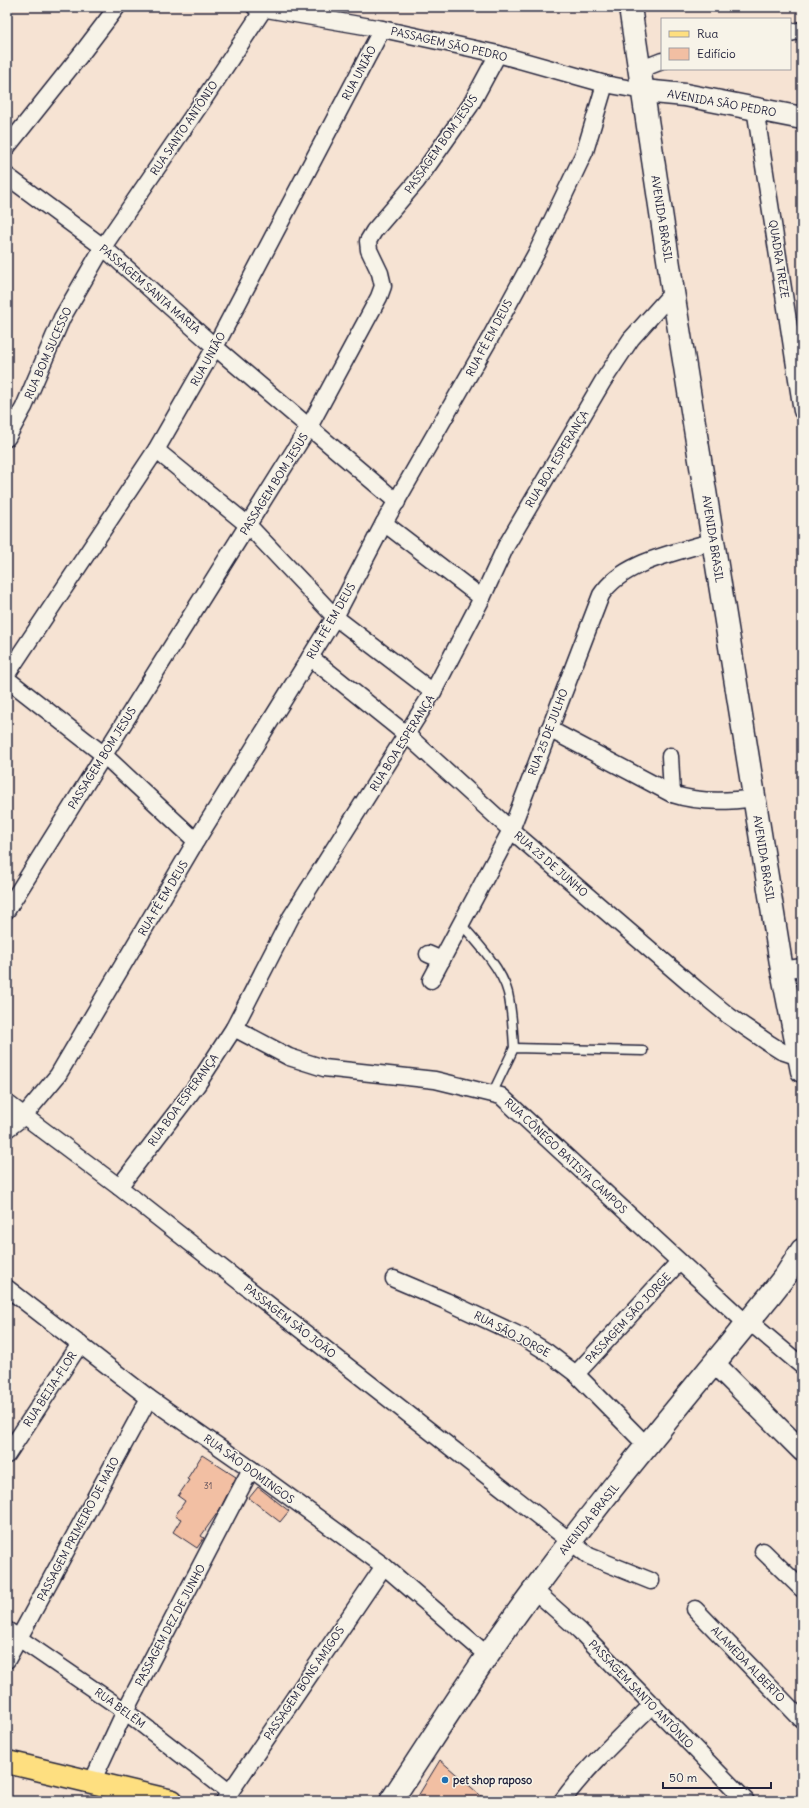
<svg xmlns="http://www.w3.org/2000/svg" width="809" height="1808" font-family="Delius,sans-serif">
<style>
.building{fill:#f2bfa3;stroke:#22223b}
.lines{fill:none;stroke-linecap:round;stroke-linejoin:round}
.service-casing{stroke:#22223b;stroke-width:11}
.minor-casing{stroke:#22223b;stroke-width:19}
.tertiary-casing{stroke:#22223b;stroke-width:23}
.secondary-casing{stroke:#22223b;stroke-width:25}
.primary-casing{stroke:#22223b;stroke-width:25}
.service{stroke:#f7f3e8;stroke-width:8}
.minor{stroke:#f7f3e8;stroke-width:16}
.tertiary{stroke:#f7f3e8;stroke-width:20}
.secondary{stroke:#f7f3e8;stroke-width:22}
.primary{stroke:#fedf80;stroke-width:22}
.poi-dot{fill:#1f6fb2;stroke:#f7f3e8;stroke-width:1.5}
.labels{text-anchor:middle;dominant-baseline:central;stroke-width:3;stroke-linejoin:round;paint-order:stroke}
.number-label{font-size:9px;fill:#564955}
.street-label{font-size:11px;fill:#22223b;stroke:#f7f3e8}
.poi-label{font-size:11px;font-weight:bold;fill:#22223b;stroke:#f7f3e8;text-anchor:start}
</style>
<rect width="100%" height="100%" fill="#f6e3d3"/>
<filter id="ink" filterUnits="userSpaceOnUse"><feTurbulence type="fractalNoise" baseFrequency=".025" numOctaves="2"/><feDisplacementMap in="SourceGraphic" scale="8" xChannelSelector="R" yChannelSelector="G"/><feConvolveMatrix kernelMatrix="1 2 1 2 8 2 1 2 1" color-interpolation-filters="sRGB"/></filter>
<g filter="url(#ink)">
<g class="building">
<polygon points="202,1455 236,1477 220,1509 201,1536 204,1538 197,1548 173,1532 181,1519 175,1516 185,1501 178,1496 189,1480 187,1479"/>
<polygon points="258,1487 289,1511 280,1522 249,1498"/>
<polygon points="440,1760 487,1801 415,1801"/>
</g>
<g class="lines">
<g class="service-casing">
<g id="service">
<path d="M461,924C477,942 502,969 508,993C512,1011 513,1030 514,1048"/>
<polyline points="492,1094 514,1048 643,1051"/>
</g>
</g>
<g class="minor-casing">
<g id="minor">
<polyline points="255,7 382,29 498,54 605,84 643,91"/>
<polyline points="790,33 802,30"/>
<polyline points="639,70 662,61"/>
<polyline points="755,108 802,411"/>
<polyline points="7,147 82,53 117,7"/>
<polyline points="7,176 103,247 215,347 397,502"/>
<polyline points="7,438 24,407 62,318 103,247 202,102 265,7"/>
<polyline points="156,450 249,526 335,617 433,692"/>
<polyline points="384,523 482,598"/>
<polyline points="310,657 407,735 511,830 696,989 729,1016 770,1044 781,1051 802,1058"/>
<polyline points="7,674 156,450 215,347 382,29"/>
<polyline points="7,679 104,755 196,841"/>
<path d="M549,729L672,794C699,803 727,802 754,798"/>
<polyline points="670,756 672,794"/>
<polyline points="7,910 309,427 379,297 383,286 380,273 369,250 368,241 374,231 417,181 470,106 498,54"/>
<polyline points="428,954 442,960"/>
<polyline points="782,970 802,967"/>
<path d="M431,980L511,830L601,595C623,561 677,553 713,541"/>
<polyline points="234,1028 289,1057 324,1068 435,1080 501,1096 747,1324 757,1328 802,1366"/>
<polyline points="7,1103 119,1187 589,1556 651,1581"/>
<polyline points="7,1129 23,1117 58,1075 196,841 335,617 384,523 489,340 538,250 585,151 605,84"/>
<polyline points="119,1187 197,1085 234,1028 291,917 433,692 482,598 506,546 603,381 631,339 673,292"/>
<polyline points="394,1279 446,1301 523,1337 547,1352 576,1374 647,1446"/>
<polyline points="7,1288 149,1398 251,1469 384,1566 487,1655"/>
<polyline points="576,1374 679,1262"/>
<polyline points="7,1455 80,1344"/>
<polyline points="763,1551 802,1589"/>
<polyline points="534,1590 580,1631 746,1801"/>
<polyline points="695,1609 802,1720"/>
<polyline points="7,1630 125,1711 229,1792"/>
<polyline points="7,1660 149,1398"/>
<polyline points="92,1782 125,1711 251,1469"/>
<polyline points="224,1801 384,1566"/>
<path d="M562,1801C588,1766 622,1735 653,1704"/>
</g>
</g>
<g class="tertiary-casing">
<polyline id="tertiary" points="714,1363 802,1451"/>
</g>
<g class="secondary-casing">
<g id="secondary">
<polyline points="630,7 673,292 782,970 802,1071"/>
<polyline points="643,91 685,95 802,118"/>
<path d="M391,1801C438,1730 483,1658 534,1590C609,1488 691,1392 771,1294L786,1275L802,1250"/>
</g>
</g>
<g class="primary-casing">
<polyline id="primary" points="7,1762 172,1801"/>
</g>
<use href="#service" class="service"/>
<use href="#minor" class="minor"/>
<use href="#tertiary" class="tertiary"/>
<use href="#secondary" class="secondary"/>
<use href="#primary" class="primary"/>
</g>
</g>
<circle class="poi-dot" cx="445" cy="1780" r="4"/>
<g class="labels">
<g class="number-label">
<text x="208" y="1485">31</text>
</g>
<g class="street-label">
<text transform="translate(449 44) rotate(13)">PASSAGEM SÃO PEDRO</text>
<text transform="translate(359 73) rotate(-62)">RUA UNIÃO</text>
<text transform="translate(722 103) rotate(10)">AVENIDA SÃO PEDRO</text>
<text transform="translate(184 128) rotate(-56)">RUA SANTO ANTÔNIO</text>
<text transform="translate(441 144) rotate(-55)">PASSAGEM BOM JESUS</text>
<text transform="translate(662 219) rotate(81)">AVENIDA BRASIL</text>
<text transform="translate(779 259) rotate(81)">QUADRA TREZE</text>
<text transform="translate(150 289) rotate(41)">PASSAGEM SANTA MARIA</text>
<text transform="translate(489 338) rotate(-62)">RUA FÉ EM DEUS</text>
<text transform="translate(48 353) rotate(-66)">RUA BOM SUCESSO</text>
<text transform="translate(208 359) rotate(-61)">RUA UNIÃO</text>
<text transform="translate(557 459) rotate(-59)">RUA BOA ESPERANÇA</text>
<text transform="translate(274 484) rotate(-58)">PASSAGEM BOM JESUS</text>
<text transform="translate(713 539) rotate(81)">AVENIDA BRASIL</text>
<text transform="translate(331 621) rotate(-60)">RUA FÉ EM DEUS</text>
<text transform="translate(548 732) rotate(-69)">RUA 25 DE JULHO</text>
<text transform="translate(402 743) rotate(-58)">RUA BOA ESPERANÇA</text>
<text transform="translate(102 758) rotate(-58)">PASSAGEM BOM JESUS</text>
<text transform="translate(764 859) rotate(81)">AVENIDA BRASIL</text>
<text transform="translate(551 864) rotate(41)">RUA 23 DE JUNHO</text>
<text transform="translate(163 898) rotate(-59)">RUA FÉ EM DEUS</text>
<text transform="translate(183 1100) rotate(-54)">RUA BOA ESPERANÇA</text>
<text transform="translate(566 1156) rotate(43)">RUA CÔNEGO BATISTA CAMPOS</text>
<text transform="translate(628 1318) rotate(-47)">PASSAGEM SÃO JORGE</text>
<text transform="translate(290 1321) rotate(38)">PASSAGEM SÃO JOÃO</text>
<text transform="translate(512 1334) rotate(28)">RUA SÃO JORGE</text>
<text transform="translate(50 1389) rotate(-57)">RUA BEIJA-FLOR</text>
<text transform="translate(249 1469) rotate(36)">RUA SÃO DOMINGOS</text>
<text transform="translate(589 1519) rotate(-51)">AVENIDA BRASIL</text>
<text transform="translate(78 1529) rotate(-62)">PASSAGEM PRIMEIRO DE MAIO</text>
<text transform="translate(170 1625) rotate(-62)">PASSAGEM DEZ DE JUNHO</text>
<text transform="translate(748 1664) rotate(46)">ALAMEDA ALBERTO</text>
<text transform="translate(304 1683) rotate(-56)">PASSAGEM BONS AMIGOS</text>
<text transform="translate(641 1694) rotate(46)">PASSAGEM SANTO ANTÔNIO</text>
<text transform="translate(120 1708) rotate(36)">RUA BELÉM</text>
</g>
<g class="poi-label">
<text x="453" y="1780">pet shop raposo</text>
</g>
</g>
<rect width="809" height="1808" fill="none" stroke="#f7f3e8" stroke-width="24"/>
<rect x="12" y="12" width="785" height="1784" fill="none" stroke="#22223b" stroke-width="1.5" filter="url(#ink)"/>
<rect x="661" y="18" width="130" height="52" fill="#f7f3e8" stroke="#a29fa3"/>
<rect x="669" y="31" width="20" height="6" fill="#fedf80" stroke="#a29fa3"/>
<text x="697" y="38" font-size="12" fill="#22223b">Rua</text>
<rect x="669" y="48" width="20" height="12" fill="#f2bfa3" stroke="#a29fa3"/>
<text x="697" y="58" font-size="12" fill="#22223b">Edifício</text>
<path d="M663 1782v6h108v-6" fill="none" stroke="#22223b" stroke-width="2"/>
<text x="669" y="1782" font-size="12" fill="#22223b" stroke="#f7f3e8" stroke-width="3" paint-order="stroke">50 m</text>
</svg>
